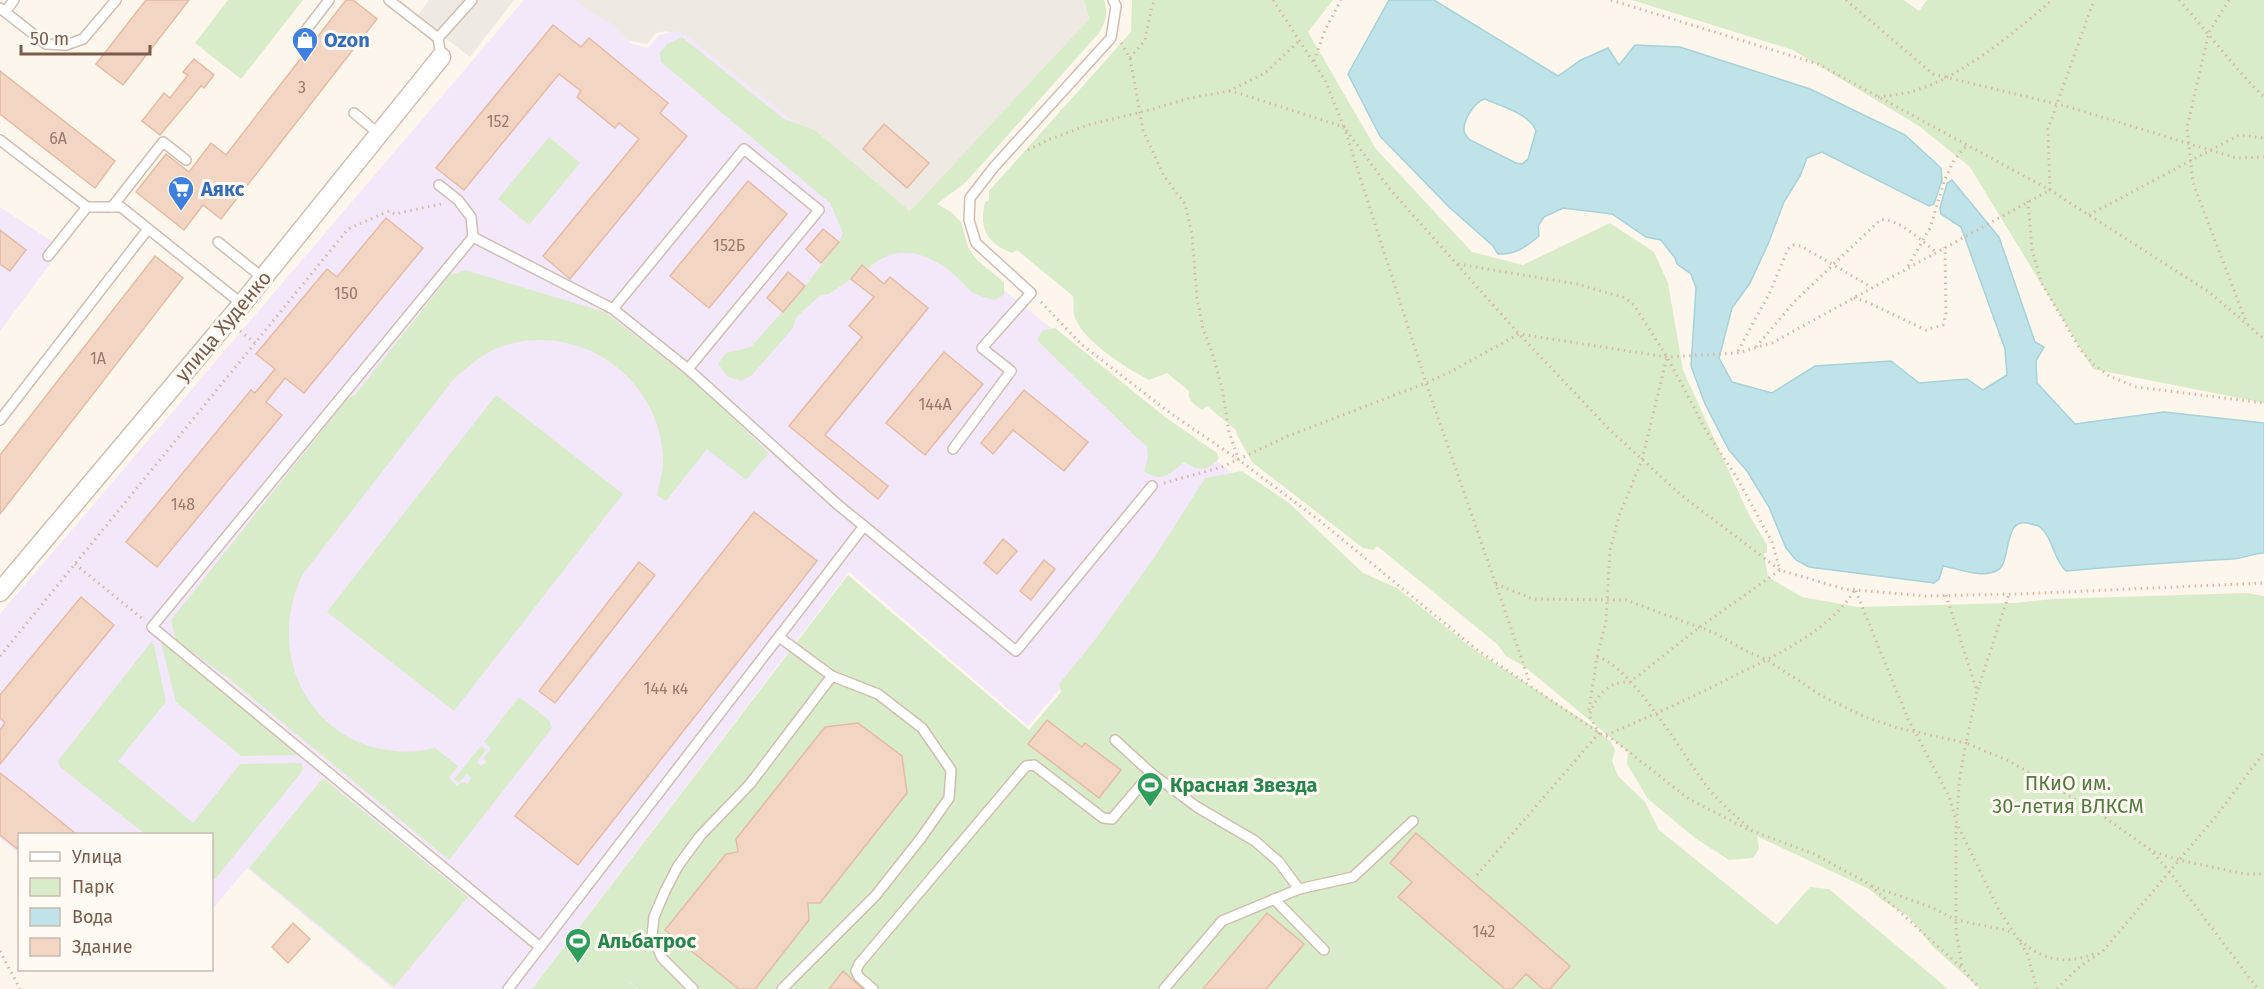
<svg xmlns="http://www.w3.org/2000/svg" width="2264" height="989" font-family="'Fira Sans',sans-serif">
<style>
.industrial{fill:#efe9e4}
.education{fill:#f3e8fa}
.green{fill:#d8ecc9}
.water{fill:#bfe3e8;stroke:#a5d3da;stroke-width:1.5;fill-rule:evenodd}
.building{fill:#f3d5c3;stroke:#e6bba3;stroke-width:1.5}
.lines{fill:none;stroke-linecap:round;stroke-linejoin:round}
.service-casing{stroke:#d1beb0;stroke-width:12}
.minor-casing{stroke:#d1beb0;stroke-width:21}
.path{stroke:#d9b8a5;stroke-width:3;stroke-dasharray:1.5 4.5;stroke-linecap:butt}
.service{stroke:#fff;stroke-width:9}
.minor{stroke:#fff;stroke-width:18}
.labels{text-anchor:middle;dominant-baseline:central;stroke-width:6;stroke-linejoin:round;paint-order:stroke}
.number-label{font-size:16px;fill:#987a6a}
.shop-label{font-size:20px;font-weight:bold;fill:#366cbe;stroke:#fffaf3;text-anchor:start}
.street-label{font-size:20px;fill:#7a5c4d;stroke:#fffaf3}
.park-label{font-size:20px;fill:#537a41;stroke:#fffaf3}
.leisure-label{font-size:20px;font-weight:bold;fill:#27864d;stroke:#fffaf3;text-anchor:start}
</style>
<rect width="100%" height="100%" fill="#fdf6ec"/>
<g class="industrial">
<polygon points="429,0 514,0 470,57 417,16"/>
<polygon points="572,0 1084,0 1089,19 910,211 815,130 784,119 682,37 667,31 656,33 647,44 626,40"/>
</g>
<g class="education">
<polygon points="524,0 576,0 589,11 609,22 632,44 648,48 659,35 677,31 692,40 1242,481 1028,726 849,572 532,989 393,989 247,868 212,910 212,834 20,834 19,854 0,838 0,614"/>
<polygon points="0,207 62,248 0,331"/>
</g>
<g class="green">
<polygon points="228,0 303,0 241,79 195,43"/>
<path d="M1084,0H1104C1109,11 1105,23 1099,33L966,182L937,204L951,212L961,222L968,247L977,260L1004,282V295L994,300C987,298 978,296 972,292C965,286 959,278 951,272C925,251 893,243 867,270L862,265L851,279L829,294L821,295L807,307L796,318L793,328L752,375L741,381L727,376L718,364L726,353L751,347L805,286L839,242L843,233L830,203L661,62L660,53L667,44L682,37L784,119L815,130L910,211L1089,19Z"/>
<path d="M1132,0H1333L1308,32L1376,149L1472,252L1523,265L1610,223L1654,252L1668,283L1683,370L1748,513L1767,545V552L1764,554L1768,577L1802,597L1857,607L2014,603L2053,599L2247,593L2264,596V989H1980L1933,947L1908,916L1882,900L1869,889L1757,836L1759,849L1753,858L1729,860L1695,838L1648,799L1627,764L1628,752L1525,667L1506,656L1497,644L1377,546L1374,550L1363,548L1252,462L1237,435L1236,430L1207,406L1202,410C1195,405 1187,400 1189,391L1167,373L1149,380C1126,368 1082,341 1074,315C1073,310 1074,302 1073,296L1017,250L1012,253C986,243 979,228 985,202L989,200V191L1131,32Z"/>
<polygon points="1632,0 1904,0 1919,11 1927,0 2264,0 2264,403 2093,369 1970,167 1919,126 1793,50"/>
<polygon points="549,137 580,163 529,225 498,199"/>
<path d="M465,270L605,312L681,371L724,409L769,453L746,480L707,449L666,501L657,495C660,482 664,468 663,454C657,377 581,323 506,345C485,351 469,366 453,380L303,574C265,650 306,741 394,751C408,753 422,751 435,748L458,766L449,778L457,786L462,782L468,784L471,778L467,774L458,783L454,779L481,746L486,750L477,762L481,766L486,762L483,759L491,748L484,742L519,697L549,720L552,728L449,860L227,677L176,640L171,620L348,398L355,395L450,275Z"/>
<path d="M1055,328L1165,417L1217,453L1219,459L1206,469L1195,468L1184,462C1169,474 1162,484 1144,471L1148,457L1147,446L1136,437L1037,340L1042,331Z"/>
<polygon points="496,395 623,494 454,711 327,612"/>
<polygon points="1242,471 1289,503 1363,573 1397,588 1476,651 1594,727 1611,742 1615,750 1612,761 1618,776 1645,802 1659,830 1777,925 1810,887 1829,889 1948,989 638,989 625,979 637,989 532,989 848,575 1029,730 1061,692 1059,684 1094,641 1156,555 1205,478"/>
<polygon points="164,640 301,755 241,756 176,702 161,642"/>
<polygon points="151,642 154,645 166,702 118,761 193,823 240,764 301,763 303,768 300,774 216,878 212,879 212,834 145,834 60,767 58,761"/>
<polygon points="323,778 468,897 394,987 249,868"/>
</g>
<path class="water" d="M1389,0H1434L1558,76L1581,60L1608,48L1619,65L1635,45L1680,47L1810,89L1905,135L1941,168L1942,180L1934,204L1929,206L1822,152L1807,158L1800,176L1784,202L1768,244L1750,283L1732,308L1719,358L1732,382L1772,393L1815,366L1891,361L1919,383L1967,379L1983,390L2007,375L2005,349L1961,227L1941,214L1940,208L1947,183L1952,180L1999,237L2035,342L2044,347L2036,361L2037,383L2075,424L2164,412L2264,423V553C2253,553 2244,559 2232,559C2177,562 2121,566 2066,571C2053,559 2054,539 2040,527C2037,525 2034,525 2031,524C2002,514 2012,562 1998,570C1982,579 1960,569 1943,566L1939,579L1934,583L1809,567L1796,560L1786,548L1769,507L1747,471L1729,450L1705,404L1691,366L1696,288L1691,274L1677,264L1675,258L1661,240L1646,237L1612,214L1563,208L1544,217L1538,226L1539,236C1526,247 1515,255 1498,254L1493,246L1449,207L1380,136L1348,74ZM1485,99C1501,106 1530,114 1536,131L1528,159L1522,164L1516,163L1470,140C1467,137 1465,135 1464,131C1463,120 1475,101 1485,99Z"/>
<g class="building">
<polygon points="146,0 189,0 123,85 96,64"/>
<polygon points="346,0 353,0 377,19 221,219 203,205 184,230 136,192 166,154 189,172 211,143 226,155"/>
<polygon points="553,25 581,47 589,38 668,103 660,113 687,136 570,279 543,256 639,139 619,123 615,128 577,97 581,91 559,74 464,190 436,168"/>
<polygon points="194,59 214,75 204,88 201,86 160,135 142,121 164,93 170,98 188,75 183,72"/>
<polygon points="0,71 115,161 95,188 0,114"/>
<polygon points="884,124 929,163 907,188 863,149"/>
<polygon points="748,181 787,214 709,308 670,276"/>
<polygon points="386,218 423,248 304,393 285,378 266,402 282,415 157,567 126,542 251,390 255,393 275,369 256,354 327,269 337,277"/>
<polygon points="823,229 839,242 821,263 806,249"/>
<polygon points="0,230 26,250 10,271 0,264"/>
<polygon points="155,256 183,278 0,514 0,455"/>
<polygon points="862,265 884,284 890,277 928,308 825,435 888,486 878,499 789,426 862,337 849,326 874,297 851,279"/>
<polygon points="788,272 805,286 783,312 767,298"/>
<polygon points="944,352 983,384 925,455 886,423"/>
<polygon points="1024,390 1088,442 1064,471 1013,430 993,454 981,443"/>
<polygon points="754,512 817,561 578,865 515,816"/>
<polygon points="1003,539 1017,551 997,574 984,563"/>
<polygon points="1044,560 1055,569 1031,600 1020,591"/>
<polygon points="639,562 655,575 555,703 539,691"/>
<polygon points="81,597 114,625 0,764 0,730 5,723 0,718 0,695"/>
<polygon points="1047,720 1082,747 1085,743 1121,770 1099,798 1028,744"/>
<polygon points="858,723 902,756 907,793 820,903 808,903 809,920 755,989 739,989 665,930 726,854 738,852 736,839 825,727"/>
<polygon points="0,773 27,794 76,834 20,834 20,851 0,835"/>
<polygon points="1416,833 1570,966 1550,989 1543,989 1526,974 1512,989 1505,989 1398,897 1412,882 1390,863"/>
<polygon points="1267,913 1304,944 1266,989 1203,989"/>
<polygon points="293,923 310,939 288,963 272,947"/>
<polygon points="843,971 852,979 863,989 829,989"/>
</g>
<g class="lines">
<g class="service-casing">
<g id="service">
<polyline points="389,0 438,38 441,57"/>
<polyline points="0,8 46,44 66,45 83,39 116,0"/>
<polyline points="5,12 14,0"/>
<polyline points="300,38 329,0"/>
<polyline points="438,38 472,0"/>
<polyline points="354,113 379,134"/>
<polyline points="0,140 87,207 121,207 242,304"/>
<polyline points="439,185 458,200 471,217 473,237 152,627 540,947"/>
<polyline points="112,207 163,142 186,160"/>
<polyline points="473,237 613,309 688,369 837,504 864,526 508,989"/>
<polyline points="218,242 263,278"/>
<polyline points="48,256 87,207"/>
<polyline points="613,309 744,149 819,210 688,369"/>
<polyline points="0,420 148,229"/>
<polyline points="953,449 1011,371 982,348 1031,293 976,243 969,220 970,198 994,167 1111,38 1116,6 1113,0"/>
<polyline points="864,526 1016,651 1152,486"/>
<polyline points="779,637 832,676 878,694 922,728 951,770 949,798 921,838 876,895 782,989"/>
<polyline points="1115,740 1151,773 1197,807 1255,841 1279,862 1299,889"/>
<polyline points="1274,899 1324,950"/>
<polyline points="693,989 662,958 652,936 654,917 665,891 678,866 700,836 750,784 832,676"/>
<polyline points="873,989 859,977 856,971 859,964 1026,766 1034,765 1103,818 1112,819 1151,773"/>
<polyline points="1164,989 1222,921 1299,889 1353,877 1413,821"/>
</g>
</g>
<g class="minor-casing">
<polyline id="minor" points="0,592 242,304 441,57"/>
</g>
<g class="path">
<polyline points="1273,0 1325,80 1344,127 1389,188 1519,334 1609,429 1681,495 1780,570 1844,589 1925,596 2020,594 2264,583"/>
<polyline points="1611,0 1818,64 2050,190 2209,292 2264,339"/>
<polyline points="1846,0 1933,74 2069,107 2236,158 2264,157"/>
<path d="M2179,0C2208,32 2233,67 2264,97"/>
<polyline points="2229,0 2209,32 2187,128 2193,183 2247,324"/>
<polyline points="1121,43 1130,58 1143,130 1164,176 1185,204 1192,234 1197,298 1203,329 1212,352 1222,388 1229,432 1238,458"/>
<polyline points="1130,58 1145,40 1152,6 1155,0"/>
<polyline points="1314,61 1325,30 1341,0"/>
<polyline points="1229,91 1241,94 1344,127 1426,383 1530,683"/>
<path d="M1878,97C1892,95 1907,94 1920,89C1966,73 2015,32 2052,0"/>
<polyline points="1028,150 1048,140 1088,125 1153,109 1190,98 1229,91 1265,73 1299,41"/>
<polyline points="2028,201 2032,249 2041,282 2080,349 2093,364 2109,376 2136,387 2264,403"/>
<polyline points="2089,215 2239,135 2264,138"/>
<path d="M1458,264L1577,284L1625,298L1634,305L1667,357L1707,432L1737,478L1772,542L1780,570L1700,627L1630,682C1607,681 1597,696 1589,715L1599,733L1476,876"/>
<polyline points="1908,266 1930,228 1945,179 1954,160 1967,145"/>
<polyline points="1854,298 1867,302 1926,330 1943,325 1946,314 1945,247"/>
<polyline points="1041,302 1081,344 1170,413 1239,460 1320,521 1476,649 1599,733 1611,738 1689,799 1747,829 1814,854 1869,884 1962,968 1980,989"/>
<polyline points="240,331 255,343"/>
<path d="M1756,347L1795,301L1880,220C1896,216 1923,242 1936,252"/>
<polyline points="1738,351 1770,292 1788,249 1793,245 1801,246 1871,287"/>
<polyline points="1164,483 1222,467 1288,436 1426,383 1452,371 1519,334 1667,357 1737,353 1772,343 2050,190 2048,129 2094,0"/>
<polyline points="75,564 144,620"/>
<polyline points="1496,584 1533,599 1626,600 1715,633 1746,651 1767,660 1822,696 1865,717 1898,728 1966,743 1959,782 1957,820"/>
<polyline points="1946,595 1977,691 1966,743 2009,761 2097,812 2152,851 2179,860 2245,874 2264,874"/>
<polyline points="0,656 348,229 389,211 395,214 441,204"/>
<path d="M1597,657C1631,664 1685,759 1709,789C1721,804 1737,817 1752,830"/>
<polyline points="1978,689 2009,594"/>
<polyline points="1589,710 1597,657 1606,621 1610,550 1619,516 1642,460 1667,357"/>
<path d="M1606,735C1649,717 1691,698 1732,677C1774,656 1831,631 1855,589L1908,719L1949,796L1957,824L1999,910L2027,953L2037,989"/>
<polyline points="1956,826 1956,931 1962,966"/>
<polyline points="2153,853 2169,871 2258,989"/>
<polyline points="1872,886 1933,908 1956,920 2006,930 2012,933"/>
<path d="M2020,940C2043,961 2066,965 2096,953"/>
<polyline points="0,951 20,989"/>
<polyline points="2057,989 2078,968 2103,951 2217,815 2264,752"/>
</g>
<use href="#service" class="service"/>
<use href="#minor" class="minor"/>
</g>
<defs>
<g id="shop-pin" transform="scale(1.35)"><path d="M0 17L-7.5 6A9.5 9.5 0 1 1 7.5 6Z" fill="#3f7fe0" stroke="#fffaf3"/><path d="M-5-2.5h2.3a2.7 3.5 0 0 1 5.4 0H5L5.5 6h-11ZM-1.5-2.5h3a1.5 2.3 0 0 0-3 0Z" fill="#fff"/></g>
<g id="supermarket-pin" transform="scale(1.35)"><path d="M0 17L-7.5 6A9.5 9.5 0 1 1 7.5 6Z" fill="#3f7fe0" stroke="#fffaf3"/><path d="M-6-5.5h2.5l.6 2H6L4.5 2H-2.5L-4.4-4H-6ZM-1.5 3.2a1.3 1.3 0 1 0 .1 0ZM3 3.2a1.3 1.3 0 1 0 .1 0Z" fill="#fff"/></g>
<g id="stadium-pin" transform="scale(1.35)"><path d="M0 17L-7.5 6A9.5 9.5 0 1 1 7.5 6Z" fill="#2e9e5b" stroke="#fffaf3"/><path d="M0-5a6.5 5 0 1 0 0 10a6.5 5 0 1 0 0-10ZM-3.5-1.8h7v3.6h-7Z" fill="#fff"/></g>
</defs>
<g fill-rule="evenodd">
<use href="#shop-pin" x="305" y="40"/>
<use href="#supermarket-pin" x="181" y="189"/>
<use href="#stadium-pin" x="1150" y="785"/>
<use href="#stadium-pin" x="578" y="941"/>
</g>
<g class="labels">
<g class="number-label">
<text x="302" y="87">3</text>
<text x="498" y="121">152</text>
<text x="58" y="138">6А</text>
<text x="729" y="245">152Б</text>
<text x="346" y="293">150</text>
<text x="98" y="358">1А</text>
<text x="935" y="404">144А</text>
<text x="183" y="504">148</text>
<text x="666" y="688">144 к4</text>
<text x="1484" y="931">142</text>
</g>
<g class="shop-label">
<text x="324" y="40">Ozon</text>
<text x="201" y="189">Аякс</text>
</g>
<g class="street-label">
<text transform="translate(223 326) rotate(-50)">улица Худенко</text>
</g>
<g class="park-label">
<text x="2068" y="783">ПКиО им.<tspan x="2068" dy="23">30-летия ВЛКСМ</tspan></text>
</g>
<g class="leisure-label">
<text x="1170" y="785">Красная Звезда</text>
<text x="598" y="941">Альбатрос</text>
</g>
</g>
<rect x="18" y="833" width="195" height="138" fill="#fffaf3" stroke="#cabbb1" stroke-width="1.5"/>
<rect x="30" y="852" width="30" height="9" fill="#ffffff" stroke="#cabbb1" stroke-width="1.5"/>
<text x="72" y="863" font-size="18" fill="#7a5c4d">Улица</text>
<rect x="30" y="878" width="30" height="18" fill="#d8ecc9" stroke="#cabbb1" stroke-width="1.5"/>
<text x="72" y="893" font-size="18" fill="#7a5c4d">Парк</text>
<rect x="30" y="908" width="30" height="18" fill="#bfe3e8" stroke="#cabbb1" stroke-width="1.5"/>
<text x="72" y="923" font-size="18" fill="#7a5c4d">Вода</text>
<rect x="30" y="938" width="30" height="18" fill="#f3d5c3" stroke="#cabbb1" stroke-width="1.5"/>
<text x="72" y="953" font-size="18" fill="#7a5c4d">Здание</text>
<path d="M21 45v9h129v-9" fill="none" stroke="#7a5c4d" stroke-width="3"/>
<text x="30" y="45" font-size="18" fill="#7a5c4d" stroke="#fffaf3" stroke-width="4.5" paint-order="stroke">50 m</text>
</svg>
